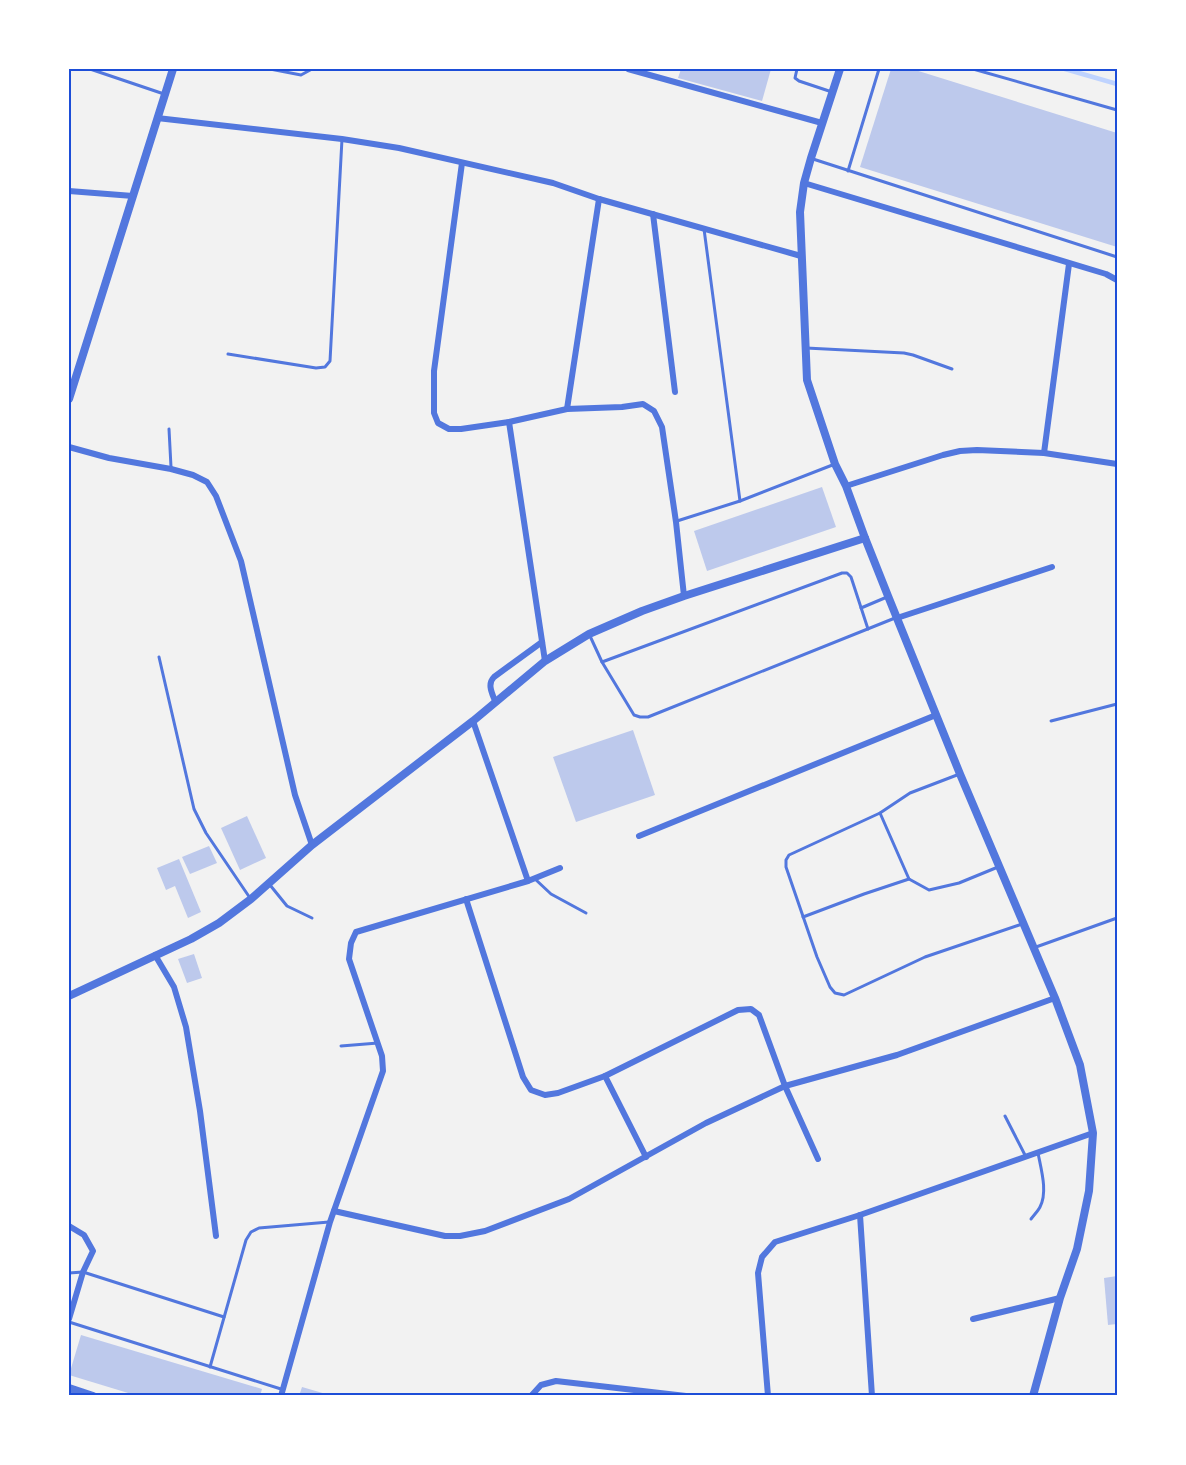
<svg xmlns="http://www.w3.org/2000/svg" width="1186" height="1465" font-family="Mulish,sans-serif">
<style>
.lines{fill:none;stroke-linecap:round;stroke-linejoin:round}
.stream{stroke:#bfd3fe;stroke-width:4.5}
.building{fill:#bdc9ec}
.service{stroke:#5277de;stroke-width:3}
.minor{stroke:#5277de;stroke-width:6}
.tertiary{stroke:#5277de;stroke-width:8}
.neatline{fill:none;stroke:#1d4ed8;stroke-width:2}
</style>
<rect width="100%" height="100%" fill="#f2f2f2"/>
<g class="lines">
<polyline class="stream" points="1065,69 1117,84"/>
</g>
<g class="building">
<polygon points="681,69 771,69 762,101 678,78"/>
<polygon points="891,69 912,69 1117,133 1117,247 860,167"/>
<polygon points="822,487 836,527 707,571 694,531"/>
<polygon points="633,730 655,795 576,822 553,757"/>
<polygon points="247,816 266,858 240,870 221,828"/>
<polygon points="209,846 217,863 190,874 182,857"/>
<polygon points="179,859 201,912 188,918 175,886 166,890 157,868"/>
<polygon points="194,954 202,978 187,983 178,959"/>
<polygon points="1117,1276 1117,1324 1108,1325 1104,1278"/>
<polygon points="81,1335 262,1389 260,1396 138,1396 69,1375"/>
<polygon points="302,1387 326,1394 325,1396 299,1396"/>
</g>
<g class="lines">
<g class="service">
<polyline points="90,69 164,94"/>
<polyline points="270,69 301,75 312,69"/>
<polyline points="797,69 795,78 799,81 832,92"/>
<polyline points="973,69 1117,110"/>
<polyline points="813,159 1117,257"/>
<polyline points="848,171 879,69"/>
<polyline points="704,229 740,501"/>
<polyline points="806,348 904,353 913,355 952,369"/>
<polyline points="228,354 316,368 325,367 330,361 342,139"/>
<polyline points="169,429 171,467"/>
<polyline points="677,521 740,501 835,464"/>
<polyline points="861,608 887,597"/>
<polyline points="590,636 602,662 634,715 640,717 648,717 895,618"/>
<polyline points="159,657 194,809 206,833 250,898"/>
<polyline points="602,662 842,573 847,573 851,577 868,629"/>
<polyline points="1051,721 1117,704"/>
<polyline points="957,775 910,793 880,813 789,855 786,860 786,867 817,957 830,987 835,993 844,995 925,957 1022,924"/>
<polyline points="880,813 909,879"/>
<polyline points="535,879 551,894 586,913"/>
<polyline points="270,885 287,906 312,918"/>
<polyline points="803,917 864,894 909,879 929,890 959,883 998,867"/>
<polyline points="1036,947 1117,918"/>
<polyline points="341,1046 378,1043"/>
<polyline points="1005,1116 1026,1157"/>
<path d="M1031,1219C1034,1215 1038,1211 1040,1207C1048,1192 1041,1169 1038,1153"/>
<polyline points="69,1273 83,1272 224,1317"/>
<polyline points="69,1322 281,1389"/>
<polyline points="210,1367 246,1240 251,1232 259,1228 329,1222"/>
</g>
<g class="minor">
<polyline points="628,69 822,123"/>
<polyline points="157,118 342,139 399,148 553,183 599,199 801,256"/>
<polyline points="462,163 434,371 434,413 438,423 449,429 461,429 509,422 567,409 622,407 643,404 654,411 662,427 676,522 684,596"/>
<polyline points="804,183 1106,274 1117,280"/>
<polyline points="69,191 133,196"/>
<polyline points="653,214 675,392"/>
<polyline points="567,409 599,199"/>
<polyline points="509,422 545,661"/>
<polyline points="69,447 109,458 171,469 193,475 207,482 216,496 241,561 295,795 312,845"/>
<polyline points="1044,453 1069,264"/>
<polyline points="846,486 943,455 960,451 977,450 1044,453 1117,464"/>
<polyline points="897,618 1052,567"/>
<path d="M495,701C492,693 487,684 494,677L542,642"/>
<polyline points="473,721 528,881"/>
<polyline points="639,836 936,715"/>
<polyline points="466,899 523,1077 531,1090 545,1095 558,1093 605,1076 738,1010 751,1009 759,1015 785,1086 818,1159"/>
<polyline points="155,955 174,987 186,1027 200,1111 216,1236"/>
<polyline points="605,1076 646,1157"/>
<polyline points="334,1211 445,1236 460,1236 485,1231 569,1199 706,1123 785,1086 897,1055 1055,998"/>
<polyline points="860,1215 872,1396"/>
<polyline points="69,1226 84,1235 93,1251 83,1272 69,1319"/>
<polyline points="973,1319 1060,1298"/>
<polyline points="281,1396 330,1222 383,1071 382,1056 349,959 351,943 356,932 528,881 560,868"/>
<polyline points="531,1396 541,1385 556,1381 686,1396"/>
<polyline points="768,1396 758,1273 762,1257 775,1242 860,1215 1093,1133"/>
</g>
<g class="tertiary">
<polyline points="840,69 811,158 804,183 800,212 807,380 835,464 846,486 865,538 888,596 960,774 1055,998 1080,1065 1093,1133 1089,1191 1077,1249 1060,1298 1033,1396"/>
<polyline points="69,399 173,69"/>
<polyline points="69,996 191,939 219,923 251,899 312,845 473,721 545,661 589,634 642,611 684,596 865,538"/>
<polyline points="69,1388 93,1396"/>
</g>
</g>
<rect width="1186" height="1465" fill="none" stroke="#ffffff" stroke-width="141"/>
<rect x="70" y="70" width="1046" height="1324" class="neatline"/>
</svg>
